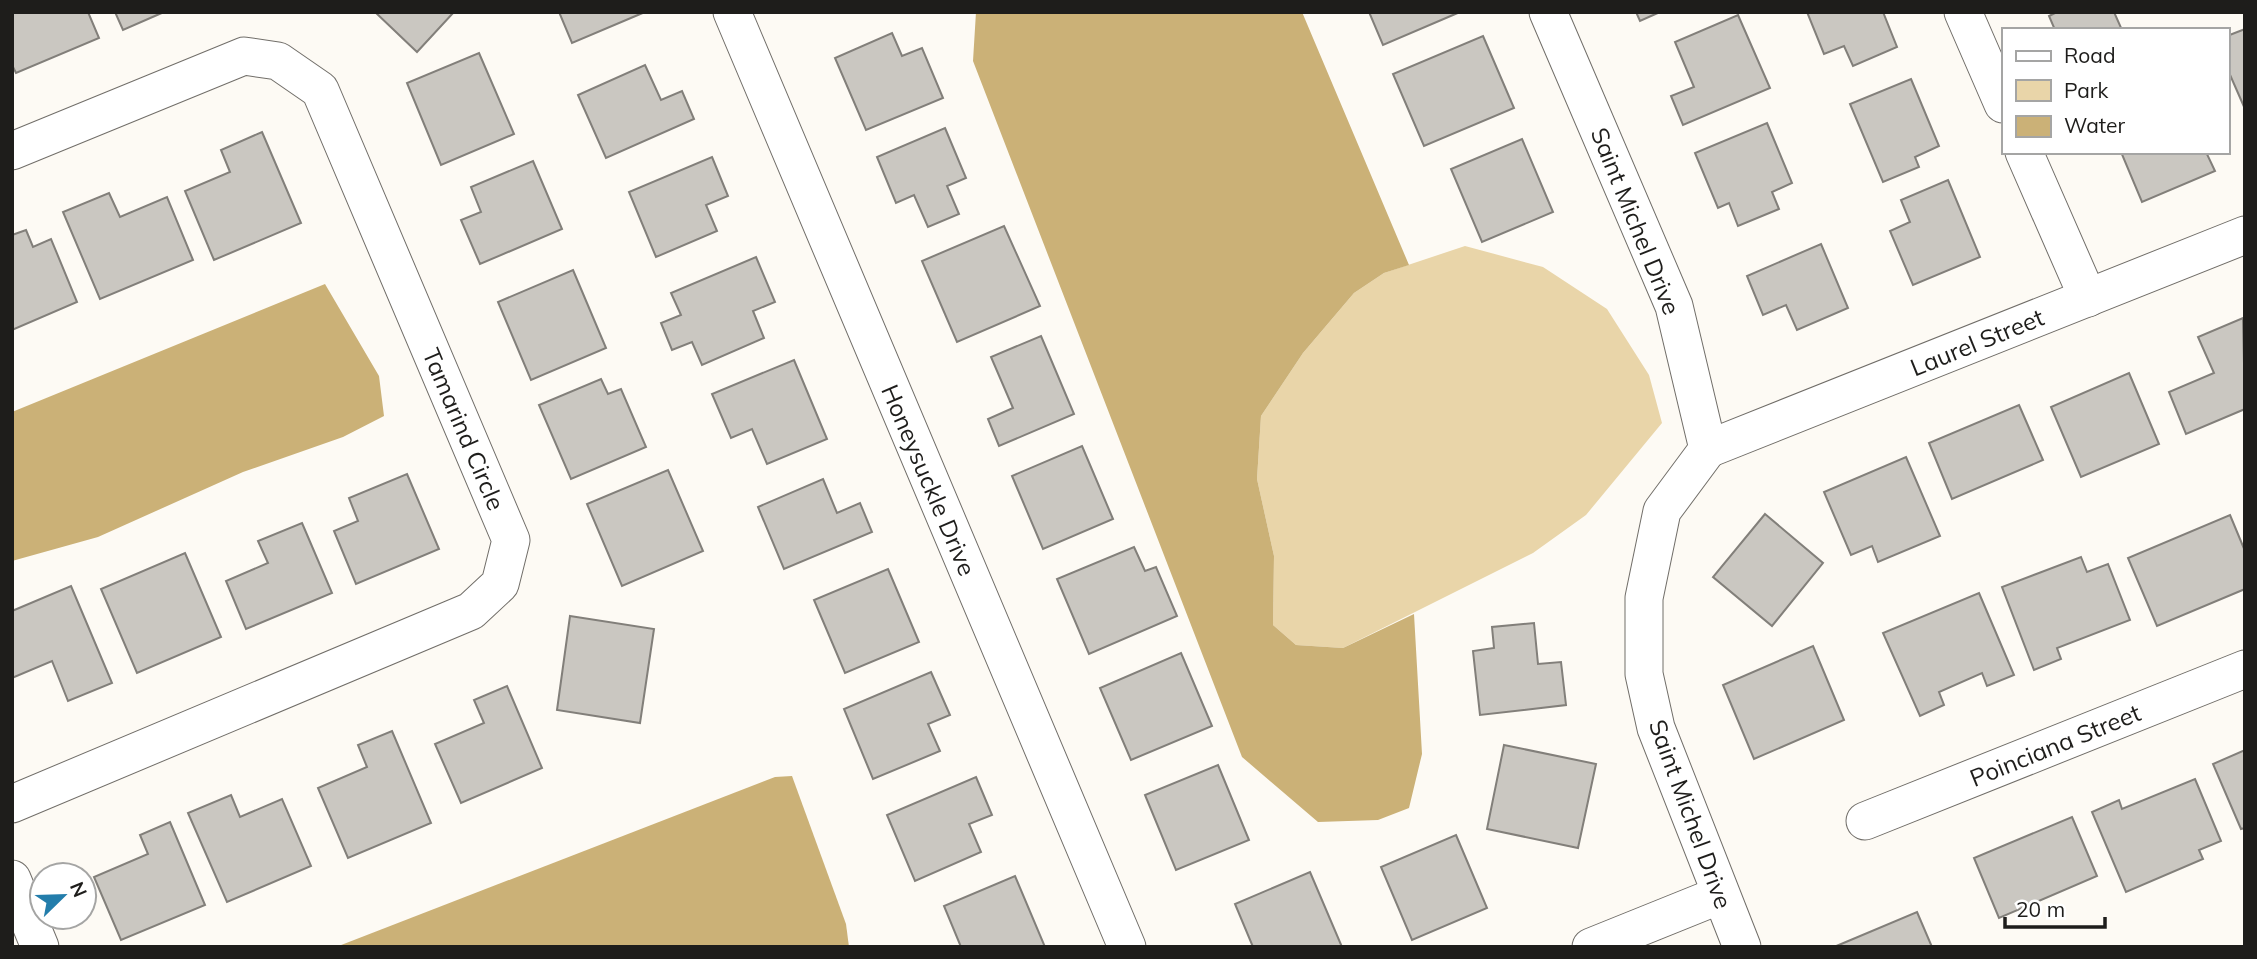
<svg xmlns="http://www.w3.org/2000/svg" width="2257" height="959" font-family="Mulish,sans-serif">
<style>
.green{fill:#e9d5a9}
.water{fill:#cbb177}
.building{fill:#cac7c1;stroke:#827f7a;stroke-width:2}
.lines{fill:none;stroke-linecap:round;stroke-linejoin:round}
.street-casing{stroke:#716e69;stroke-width:39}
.street{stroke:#fff;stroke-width:37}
.labels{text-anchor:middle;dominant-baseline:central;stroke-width:5;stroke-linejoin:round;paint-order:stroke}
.street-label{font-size:24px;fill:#1e1d1b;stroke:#fff}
</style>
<rect width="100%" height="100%" fill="#fdfaf4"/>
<polygon class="green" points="1465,246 1543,267 1607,309 1649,375 1662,423 1586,515 1533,553 1343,648 1296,645 1273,625 1274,556 1257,479 1261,416 1303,353 1354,293 1384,273"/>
<g class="water">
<polygon points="976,12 1302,12 1409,265 1384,273 1354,293 1303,353 1261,416 1257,479 1274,556 1273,625 1296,645 1343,648 1414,614 1422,754 1409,808 1378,820 1318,822 1242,757 973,61"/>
<polygon points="325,284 379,376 384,416 343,437 243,472 98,537 12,561 12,412"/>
<polygon points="792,776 846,924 849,947 336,947 775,777"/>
</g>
<g class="building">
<polygon points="12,12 88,12 99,38 16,73 12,65"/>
<polygon points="115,12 164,12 123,30"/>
<polygon points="375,12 454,12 417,52"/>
<polygon points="559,12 645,12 572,43"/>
<polygon points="1369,12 1460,12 1383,45"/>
<polygon points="1636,12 1660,12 1640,21"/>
<polygon points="1807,12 1883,12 1897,47 1853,66 1844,46 1824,54"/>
<polygon points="2057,12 2114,12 2122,30 2055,30 2049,16"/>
<polygon points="1738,15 1770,88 1683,125 1671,96 1694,87 1675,42"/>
<polygon points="2245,29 2245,109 2227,68 2227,36"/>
<polygon points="892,33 902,56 922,48 943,98 866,130 835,58"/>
<polygon points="1483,36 1514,108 1424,146 1393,74"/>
<polygon points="479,53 514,134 441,165 407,83"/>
<polygon points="645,65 661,100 682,91 694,119 606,158 578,95"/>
<polygon points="1911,79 1939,146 1915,157 1919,167 1883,182 1850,104"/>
<polygon points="1767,123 1792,183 1772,192 1779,209 1738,226 1729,203 1718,208 1695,153"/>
<polygon points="945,128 966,178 947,186 959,214 928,227 914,195 896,203 877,157"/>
<polygon points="262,132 301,223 214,260 185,191 230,172 221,150"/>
<polygon points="1522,139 1553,212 1482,242 1451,169"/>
<polygon points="2121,152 2206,152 2215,171 2142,202"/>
<polygon points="712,157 728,196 706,205 717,231 656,257 629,192"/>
<polygon points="533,161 562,229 480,264 461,220 481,212 471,187"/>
<polygon points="1948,180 1980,257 1913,285 1890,231 1910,222 1901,200"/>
<polygon points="109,193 120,217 167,197 193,260 100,299 63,212"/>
<polygon points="1004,226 1040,306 957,342 922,261"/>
<polygon points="26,230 33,247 51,239 77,302 12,330 12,235"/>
<polygon points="1821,244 1848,308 1797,330 1786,305 1763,315 1747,276"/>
<polygon points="756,257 775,302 753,311 764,338 702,365 692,342 672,350 661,323 681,315 671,293"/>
<polygon points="573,270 606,348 531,380 498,302"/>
<polygon points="2243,318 2245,409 2186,434 2169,392 2214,373 2198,337"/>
<polygon points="1041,336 1074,414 999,446 988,419 1013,408 991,357"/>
<polygon points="794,360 827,439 767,464 752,429 731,438 712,394"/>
<polygon points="2129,373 2159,444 2081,477 2051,407"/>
<polygon points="601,379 608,394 621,389 646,447 571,479 539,405"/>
<polygon points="2019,405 2043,460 1952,499 1929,443"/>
<polygon points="1082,446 1113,519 1043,549 1012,476"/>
<polygon points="1906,457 1940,536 1878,562 1872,546 1851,555 1824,492"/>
<polygon points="668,470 703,551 622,586 587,504"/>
<polygon points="407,474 439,549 356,584 334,531 358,521 349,498"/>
<polygon points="823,479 837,513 860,503 872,532 784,569 758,507"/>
<polygon points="1765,514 1823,563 1772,626 1713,577"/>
<polygon points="2230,515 2245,551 2245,589 2157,626 2128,558"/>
<polygon points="302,523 332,593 246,629 226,581 268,563 258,541"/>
<polygon points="1134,547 1145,571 1156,567 1177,616 1089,654 1057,579"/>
<polygon points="185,553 221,637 137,673 101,589"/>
<polygon points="2081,557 2087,572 2108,564 2130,620 2057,648 2061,659 2034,670 2002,587"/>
<polygon points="888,569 919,642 845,673 814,600"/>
<polygon points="71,586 112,683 68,701 52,661 12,678 12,611"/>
<polygon points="1979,593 2014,675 1987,686 1982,673 1939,692 1944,705 1920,716 1883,633"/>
<polygon points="570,616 654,629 640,723 557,710"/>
<polygon points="1534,623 1538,664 1561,662 1566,705 1480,715 1473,651 1494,648 1492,627"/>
<polygon points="1813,646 1844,720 1754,759 1723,685"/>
<polygon points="1181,653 1212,726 1131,760 1100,688"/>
<polygon points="931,672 950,715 928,724 940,751 873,779 844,709"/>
<polygon points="507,686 542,768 461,803 435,744 484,723 474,700"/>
<polygon points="392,731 431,823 348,858 318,788 367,767 358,745"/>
<polygon points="1504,745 1596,764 1578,848 1487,829"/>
<polygon points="2245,750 2245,828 2241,829 2213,764"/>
<polygon points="1218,765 1249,840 1176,870 1145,795"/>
<polygon points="976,777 992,815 969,824 981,852 915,881 887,815"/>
<polygon points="2195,779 2221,841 2199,850 2203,859 2126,892 2092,812 2119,800 2122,809"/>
<polygon points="231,795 240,817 282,799 311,866 227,902 188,813"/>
<polygon points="2072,817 2097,876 1999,918 1974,858"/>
<polygon points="170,822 205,905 121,940 94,877 148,854 140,835"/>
<polygon points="1456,835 1487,908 1412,940 1381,867"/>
<polygon points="1310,872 1342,947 1253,947 1235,904"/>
<polygon points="1015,876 1045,947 961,947 944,906"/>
<polygon points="1917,912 1932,947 1834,947"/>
</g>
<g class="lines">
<g class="street-casing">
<g id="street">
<polyline points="732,12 1127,947"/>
<polyline points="1548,12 1674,306 1708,449 1662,511 1644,598 1644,674 1656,728 1742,947"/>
<polyline points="1963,12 2003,104"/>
<polyline points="12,151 244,56 278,61 320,90 511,540 500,584 471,611 12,804"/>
<polyline points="2024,152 2088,298"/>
<polyline points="1708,449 2245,235"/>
<polyline points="1865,821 2245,669"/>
<polyline points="12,879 40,947"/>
<polyline points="1591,947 1720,895"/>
</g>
</g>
<use href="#street" class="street"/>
</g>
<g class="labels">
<g class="street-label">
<text transform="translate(1636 221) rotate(68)">Saint Michel Drive</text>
<text transform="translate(1977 342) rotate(-22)">Laurel Street</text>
<text transform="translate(464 429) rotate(67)">Tamarind Circle</text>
<text transform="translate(929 480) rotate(67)">Honeysuckle Drive</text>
<text transform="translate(2055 745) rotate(-22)">Poinciana Street</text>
<text transform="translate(1691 814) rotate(70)">Saint Michel Drive</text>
</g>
</g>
<rect width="2257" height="959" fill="none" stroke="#1e1d1b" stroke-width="28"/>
<rect x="2002" y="28" width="228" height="126" fill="#ffffff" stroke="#a5a5a4" stroke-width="2"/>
<rect x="2016" y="51" width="35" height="10" fill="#ffffff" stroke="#a5a5a4" stroke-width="2"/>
<text x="2064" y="63" font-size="21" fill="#1e1d1b">Road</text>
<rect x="2016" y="80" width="35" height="21" fill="#e9d5a9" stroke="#a5a5a4" stroke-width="2"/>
<text x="2064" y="98" font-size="21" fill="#1e1d1b">Park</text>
<rect x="2016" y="116" width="35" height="21" fill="#cbb177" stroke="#a5a5a4" stroke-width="2"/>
<text x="2064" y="133" font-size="21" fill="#1e1d1b">Water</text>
<g transform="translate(63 896) rotate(67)"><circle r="33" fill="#ffffff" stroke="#a5a5a4" stroke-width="2"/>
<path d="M0-5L12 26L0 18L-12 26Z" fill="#237dab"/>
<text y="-10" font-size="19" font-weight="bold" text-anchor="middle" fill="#1e1d1b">N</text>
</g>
<path d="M2005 917v10h100v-10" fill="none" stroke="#1e1d1b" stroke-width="3.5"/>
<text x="2016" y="917" font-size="21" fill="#1e1d1b" stroke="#ffffff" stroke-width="5" paint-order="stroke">20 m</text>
</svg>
